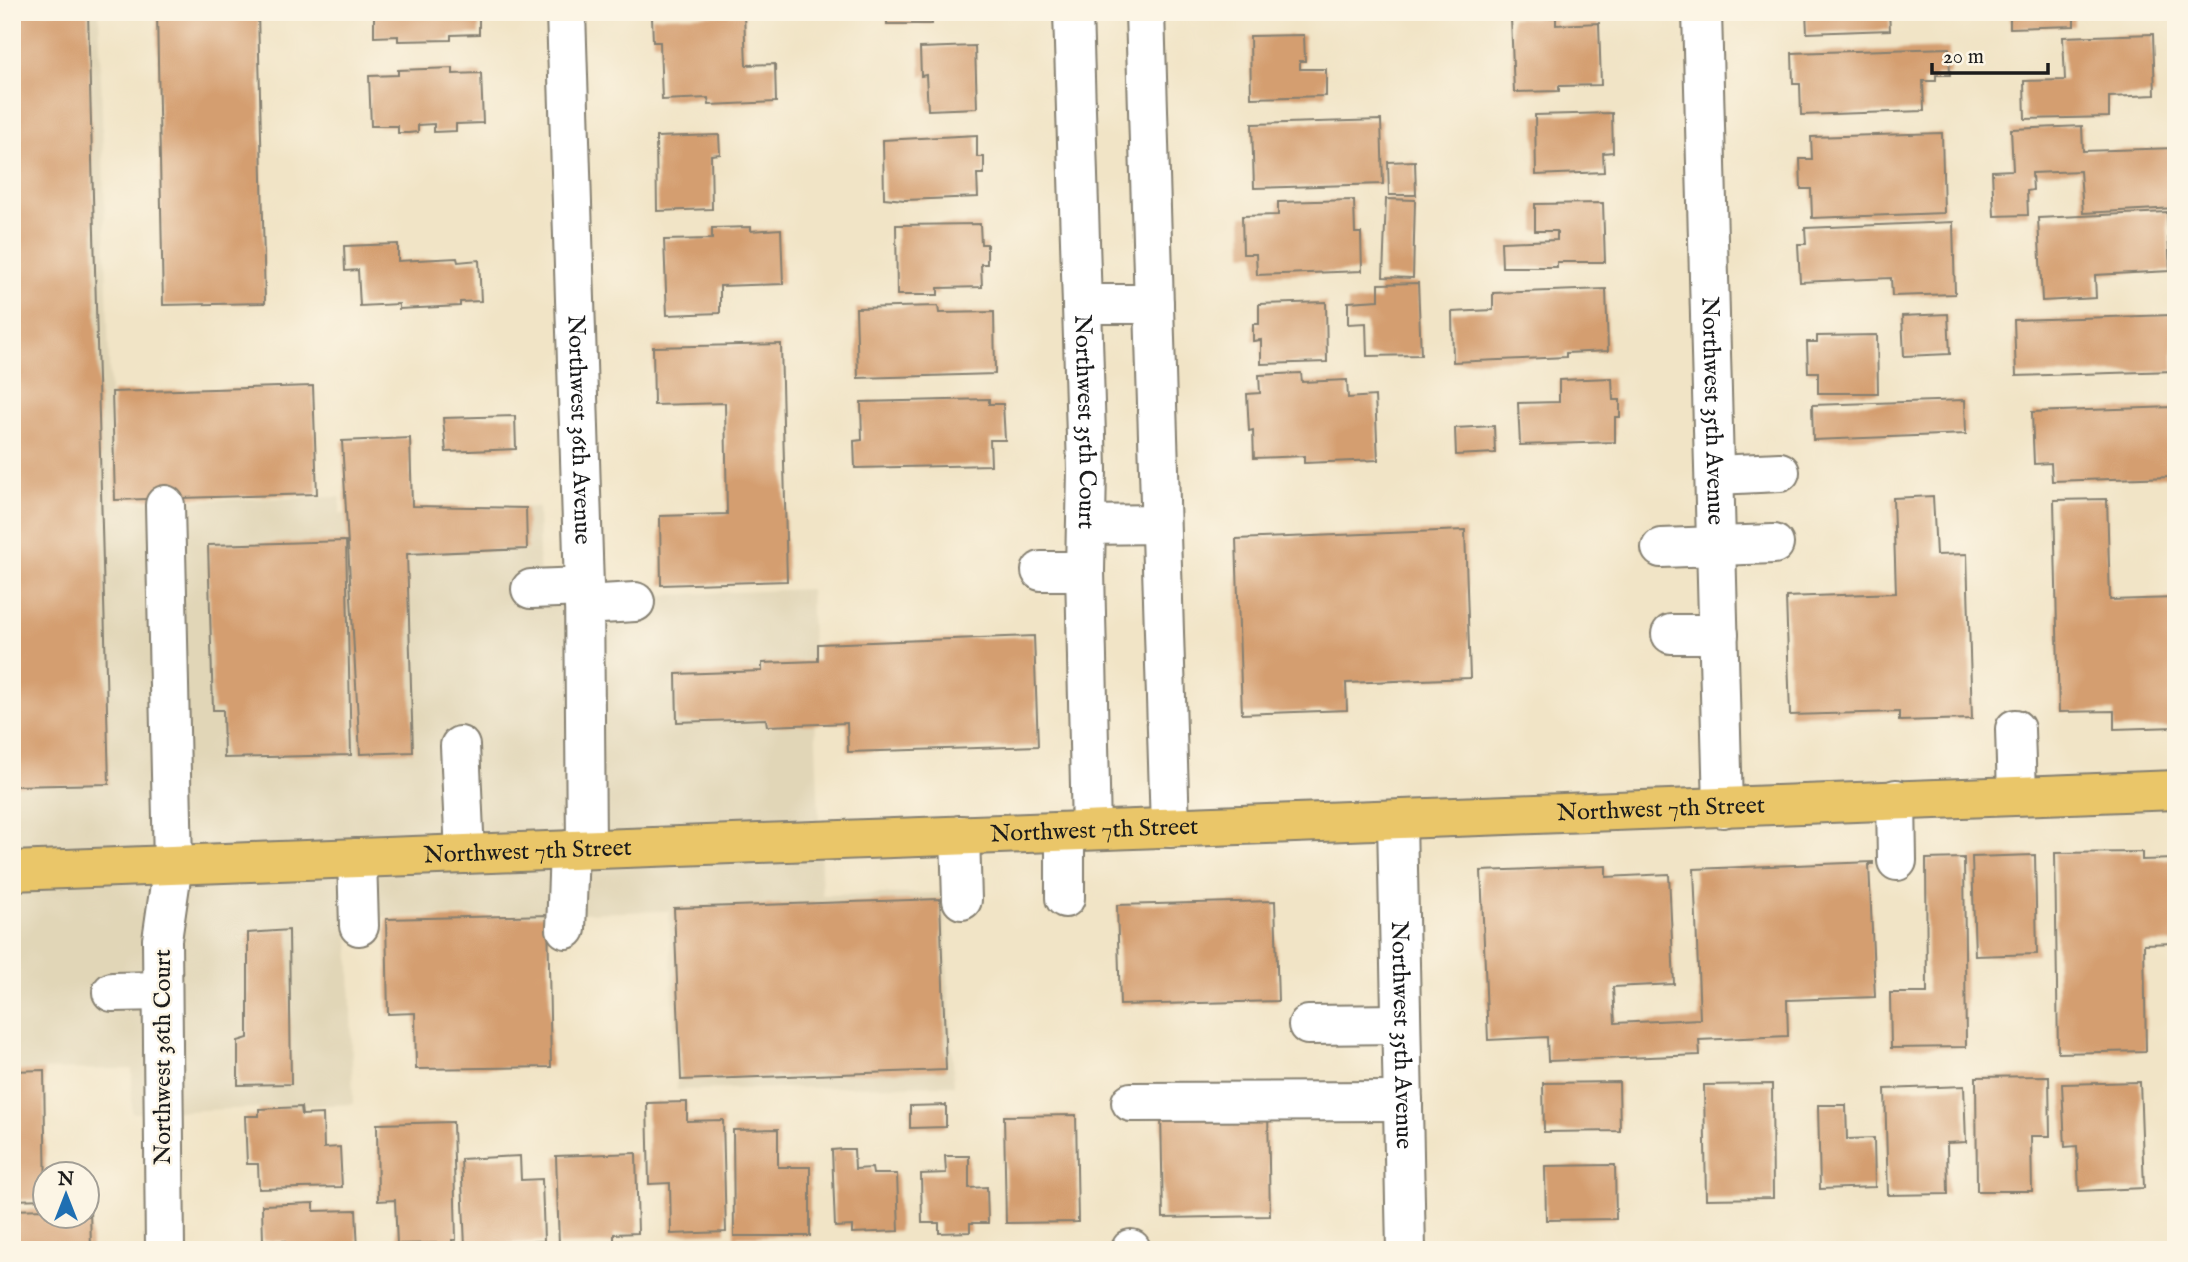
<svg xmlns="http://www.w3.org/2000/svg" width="2188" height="1262" font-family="'IM FELL English',serif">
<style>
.built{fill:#e1d6b7}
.building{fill:#d49e70}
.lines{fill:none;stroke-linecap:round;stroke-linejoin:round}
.minor-casing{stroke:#868071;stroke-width:42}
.major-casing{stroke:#868071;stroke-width:42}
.minor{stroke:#fff;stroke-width:38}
.major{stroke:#eac669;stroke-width:38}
.labels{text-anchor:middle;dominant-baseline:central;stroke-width:5;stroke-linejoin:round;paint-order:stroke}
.street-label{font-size:24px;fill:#1c1c1c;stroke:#fcf5e5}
</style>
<rect width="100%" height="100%" fill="#fcf5e5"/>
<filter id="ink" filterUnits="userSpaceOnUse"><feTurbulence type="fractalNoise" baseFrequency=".0143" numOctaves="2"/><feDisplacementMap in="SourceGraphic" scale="14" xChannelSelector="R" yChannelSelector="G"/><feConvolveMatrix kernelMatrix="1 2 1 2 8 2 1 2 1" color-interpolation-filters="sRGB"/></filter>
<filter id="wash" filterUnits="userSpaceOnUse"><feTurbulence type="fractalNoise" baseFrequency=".00686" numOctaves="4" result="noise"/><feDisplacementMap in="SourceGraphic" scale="28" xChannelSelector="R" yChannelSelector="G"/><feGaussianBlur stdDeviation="1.57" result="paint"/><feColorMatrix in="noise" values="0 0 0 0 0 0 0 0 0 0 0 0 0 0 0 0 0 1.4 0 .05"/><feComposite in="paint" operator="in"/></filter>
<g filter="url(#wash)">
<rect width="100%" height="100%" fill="#f1e4c6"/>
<polygon class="built" points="12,12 99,12 113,502 340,497 340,514 538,507 540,600 810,589 822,895 943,893 954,1085 677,1090 669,911 349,918 353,1104 132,1113 132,1069 12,1070"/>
<g id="blocks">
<g class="building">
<polygon points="12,12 88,12 109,784 12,786"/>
<polygon points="157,12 258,12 265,303 163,305"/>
<polygon points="374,12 479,12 479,34 451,35 451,40 398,41 398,36 374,37"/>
<polygon points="887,12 978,12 978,17 932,18 932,24 887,24"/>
<polygon points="1806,12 1889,12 1890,30 1807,33"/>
<polygon points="2010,12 2074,12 2074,26 2010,28"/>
<polygon points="744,14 746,65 775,64 776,102 709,105 708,98 662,100 660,42 653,42 652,17"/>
<polygon points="1556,17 1556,25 1599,23 1601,85 1559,86 1559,91 1514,92 1511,18"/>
<polygon points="2153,34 2155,95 2109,97 2109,117 2025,119 2024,81 2065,80 2063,37"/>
<polygon points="1304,35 1305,61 1300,61 1300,69 1326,69 1326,96 1251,98 1250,36"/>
<polygon points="975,46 977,108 928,110 926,75 921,76 920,48"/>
<polygon points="1949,48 1950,75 1936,75 1936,81 1923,81 1924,111 1801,115 1800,84 1793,84 1792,53"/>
<polygon points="453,68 453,74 481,73 483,123 456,124 456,131 434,132 434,124 418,125 418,132 408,133 398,133 398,126 371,126 369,76 398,75 398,70"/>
<polygon points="1612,113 1613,152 1603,153 1604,172 1536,175 1535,115"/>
<polygon points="1381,120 1383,184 1254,188 1252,124"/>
<polygon points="2082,126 2083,151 2176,148 2176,208 2083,213 2080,171 2032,173 2033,190 2027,191 2028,215 1994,216 1992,171 2013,170 2011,129"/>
<polygon points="1942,133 1944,213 1812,218 1811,189 1801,189 1800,159 1812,159 1811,137"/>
<polygon points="719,135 720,154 711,155 712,209 657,211 656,137"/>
<polygon points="977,135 977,157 984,157 984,174 977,174 978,197 905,200 884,198 883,140"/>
<polygon points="1415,161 1416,195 1389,195 1388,162"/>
<polygon points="1386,199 1415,200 1413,278 1383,277"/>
<polygon points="1354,200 1355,233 1361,233 1362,271 1257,275 1256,254 1243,254 1242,216 1278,215 1278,202"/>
<polygon points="1603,203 1605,262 1557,262 1557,267 1502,267 1501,242 1557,240 1557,231 1535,231 1535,204"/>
<polygon points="2167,212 2170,271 2095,275 2096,298 2042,301 2038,218"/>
<polygon points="1953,222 1955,294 1892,296 1891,278 1800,282 1798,244 1806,244 1805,228"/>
<polygon points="980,224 981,244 987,244 987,264 981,264 982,287 938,288 938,295 897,295 896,225"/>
<polygon points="751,227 751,231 781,229 783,284 720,286 720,313 667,315 664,240 712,239 712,228"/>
<polygon points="398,244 398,261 457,258 458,262 479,260 481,301 460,302 460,306 399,309 399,304 360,306 358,270 345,271 344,246"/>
<polygon points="1418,283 1421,355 1367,356 1366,323 1348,324 1348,302 1379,300 1379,284"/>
<polygon points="1606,289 1608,351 1566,353 1566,357 1453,362 1452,312 1493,310 1493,293"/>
<polygon points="1326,302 1327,362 1261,364 1261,340 1253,341 1253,324 1259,324 1259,304"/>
<polygon points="938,306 939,313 994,312 995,374 858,378 856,308"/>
<polygon points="1948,314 1950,354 1904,356 1902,316"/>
<polygon points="2172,315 2174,371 2016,376 2014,320"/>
<polygon points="1877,335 1878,393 1818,393 1818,372 1808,372 1807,342 1817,342 1817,336"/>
<polygon points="781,344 787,581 661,585 660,516 727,514 725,403 654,405 653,347"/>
<polygon points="1301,373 1302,382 1347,380 1348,398 1375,396 1378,460 1304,463 1304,456 1254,458 1253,430 1249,431 1247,394 1260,393 1259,375"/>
<polygon points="1612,378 1613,400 1620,400 1620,417 1615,417 1615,442 1520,445 1518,403 1559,402 1559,380"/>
<polygon points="313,386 317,494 115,500 112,392"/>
<polygon points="989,399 989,404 1003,404 1005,440 990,440 991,465 855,468 854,441 862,440 861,402"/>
<polygon points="1965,400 1966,434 1813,440 1812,405"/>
<polygon points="2173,407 2175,459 2171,459 2171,477 2052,481 2051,463 2034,464 2032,412"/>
<polygon points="515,416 516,449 446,452 443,418"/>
<polygon points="1494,426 1495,453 1456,455 1455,428"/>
<polygon points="410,438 412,506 526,508 527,549 407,554 413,752 360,754 342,441"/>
<polygon points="1933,496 1936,555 1967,554 1972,719 1899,721 1899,712 1790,715 1786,597 1896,593 1893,498"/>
<polygon points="2107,499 2110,600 2176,598 2176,727 2114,729 2114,711 2059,712 2054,500"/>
<polygon points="1465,530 1470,678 1346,683 1347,710 1242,714 1236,539"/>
<polygon points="346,541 351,755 224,758 223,710 213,710 208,545"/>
<polygon points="1034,636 1038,746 848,752 847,723 767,726 766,719 677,722 676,674 762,671 762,663 818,661 818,644"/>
<polygon points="2142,852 2142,860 2176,859 2176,943 2144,944 2146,1051 2058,1053 2055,853"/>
<polygon points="2035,855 2037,954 1975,956 1972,857"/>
<polygon points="1964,858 1966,1047 1891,1048 1890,993 1927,993 1926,859"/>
<polygon points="1873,862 1873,864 1869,864 1875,997 1787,1000 1788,1036 1699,1040 1700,1055 1548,1061 1547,1037 1488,1040 1481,871 1606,866 1606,877 1669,874 1674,984 1613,987 1615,1023 1700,1019 1694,869"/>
<polygon points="940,899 946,1070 681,1080 674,908"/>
<polygon points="1275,901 1278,1001 1120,1005 1117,905"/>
<polygon points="548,915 551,1067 416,1069 415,1013 388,1014 386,919"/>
<polygon points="289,930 291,1084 238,1085 238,1041 248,1038 248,933"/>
<polygon points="44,1070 46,1199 12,1200 12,1071"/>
<polygon points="2049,1076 2050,1136 2031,1136 2032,1191 1977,1191 1976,1077"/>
<polygon points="1619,1082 1620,1131 1544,1132 1543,1083"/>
<polygon points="2140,1082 2144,1188 2079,1191 2077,1146 2065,1147 2062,1084"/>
<polygon points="1772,1084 1773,1198 1706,1199 1704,1085"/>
<polygon points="1964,1086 1966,1142 1947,1143 1948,1194 1888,1195 1885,1089"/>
<polygon points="687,1102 687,1121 723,1120 726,1232 671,1234 670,1183 649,1184 647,1103"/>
<polygon points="946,1105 946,1127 910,1128 910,1106"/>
<polygon points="1818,1105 1846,1105 1847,1139 1874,1138 1875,1187 1820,1189"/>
<polygon points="301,1107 302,1115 323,1114 324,1148 340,1147 342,1187 259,1189 258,1164 247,1164 245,1116 259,1116 259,1109"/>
<polygon points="1268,1111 1270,1216 1163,1218 1161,1113"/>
<polygon points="1076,1115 1078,1222 1006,1223 1004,1116"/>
<polygon points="453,1122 456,1240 452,1240 452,1243 397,1244 395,1200 378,1201 377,1124"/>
<polygon points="778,1129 778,1167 810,1167 810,1236 734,1236 733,1130"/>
<polygon points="843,1149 854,1149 855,1169 872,1168 873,1174 897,1174 899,1231 852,1233 852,1226 835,1227 832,1150"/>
<polygon points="636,1153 638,1233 614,1234 614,1243 559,1245 556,1156"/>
<polygon points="520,1156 521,1180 542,1179 544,1241 465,1246 461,1159"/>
<polygon points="945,1156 969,1156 969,1188 987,1187 988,1223 970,1223 970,1232 939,1233 939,1223 922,1223 921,1174 946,1173"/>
<polygon points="1615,1165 1616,1219 1546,1220 1545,1166"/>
<polygon points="314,1203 314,1211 356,1210 358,1250 286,1250 286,1241 263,1241 262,1205"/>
<polygon points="88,1207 90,1207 91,1250 12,1250 12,1210 46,1209 46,1216 88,1216"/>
</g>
</g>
</g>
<g filter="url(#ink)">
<use href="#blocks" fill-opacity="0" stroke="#868071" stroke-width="2"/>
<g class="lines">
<g class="minor-casing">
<g id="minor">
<path id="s1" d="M566,12L584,587L586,849"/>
<path id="s2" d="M1073,12L1087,469L1085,571L1091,830"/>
<polyline points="1145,12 1170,828"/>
<path id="s3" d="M1702,12L1723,808"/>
<polyline points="1082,304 1154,304"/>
<polyline points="1716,475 1780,472"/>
<polyline points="1086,525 1160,524"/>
<polyline points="1661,548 1774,544"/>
<polyline points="1041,571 1085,571"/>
<polyline points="531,589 584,587"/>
<polyline points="584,605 635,602"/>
<polyline points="1671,634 1719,634"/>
<polyline points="2015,729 2017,795"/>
<polyline points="460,746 465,854"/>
<polyline points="1896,799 1897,861"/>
<path id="s4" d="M1397,821L1406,1250"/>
<polyline points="1065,832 1065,898"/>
<polyline points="960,835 962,900"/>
<polyline points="357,858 359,926"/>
<polyline points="566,929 569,850"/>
<polyline points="112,992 161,991"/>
<polyline points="1308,1025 1401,1024"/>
<polyline points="1131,1102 1403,1101"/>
<polyline points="1131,1249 1131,1250"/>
<polyline points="165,1250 162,940 173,864 165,505"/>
</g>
</g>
<g class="major-casing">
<g id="major">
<path id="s5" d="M12,871L2176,790"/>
</g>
</g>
<use href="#minor" class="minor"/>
<use href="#major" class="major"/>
</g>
</g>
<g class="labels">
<g class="street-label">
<text stroke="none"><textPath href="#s3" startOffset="399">Northwest 35th Avenue</textPath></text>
<text stroke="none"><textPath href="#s2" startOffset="410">Northwest 35th Court</textPath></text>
<text stroke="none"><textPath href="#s1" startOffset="418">Northwest 36th Avenue</textPath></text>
<text stroke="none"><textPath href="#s5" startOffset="1650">Northwest 7th Street</textPath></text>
<text stroke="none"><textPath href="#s5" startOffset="1083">Northwest 7th Street</textPath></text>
<text stroke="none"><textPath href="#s5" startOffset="516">Northwest 7th Street</textPath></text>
<text stroke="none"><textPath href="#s4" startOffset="214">Northwest 35th Avenue</textPath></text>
<text transform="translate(163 1057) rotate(-90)">Northwest 36th Court</text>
</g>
</g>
<rect width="2188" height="1262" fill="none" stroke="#fcf5e5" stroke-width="42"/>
<g transform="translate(66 1195)"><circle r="33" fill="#fcf5e5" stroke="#a29e95" stroke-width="2"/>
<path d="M0-5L12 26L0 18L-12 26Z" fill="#1f6fb2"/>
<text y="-10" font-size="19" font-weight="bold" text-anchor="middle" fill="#1c1c1c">N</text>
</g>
<path d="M1932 63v10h116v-10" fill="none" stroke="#1c1c1c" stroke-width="3.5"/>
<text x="1943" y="63" font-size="21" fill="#1c1c1c" stroke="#fcf5e5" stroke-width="5" paint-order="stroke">20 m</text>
</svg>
